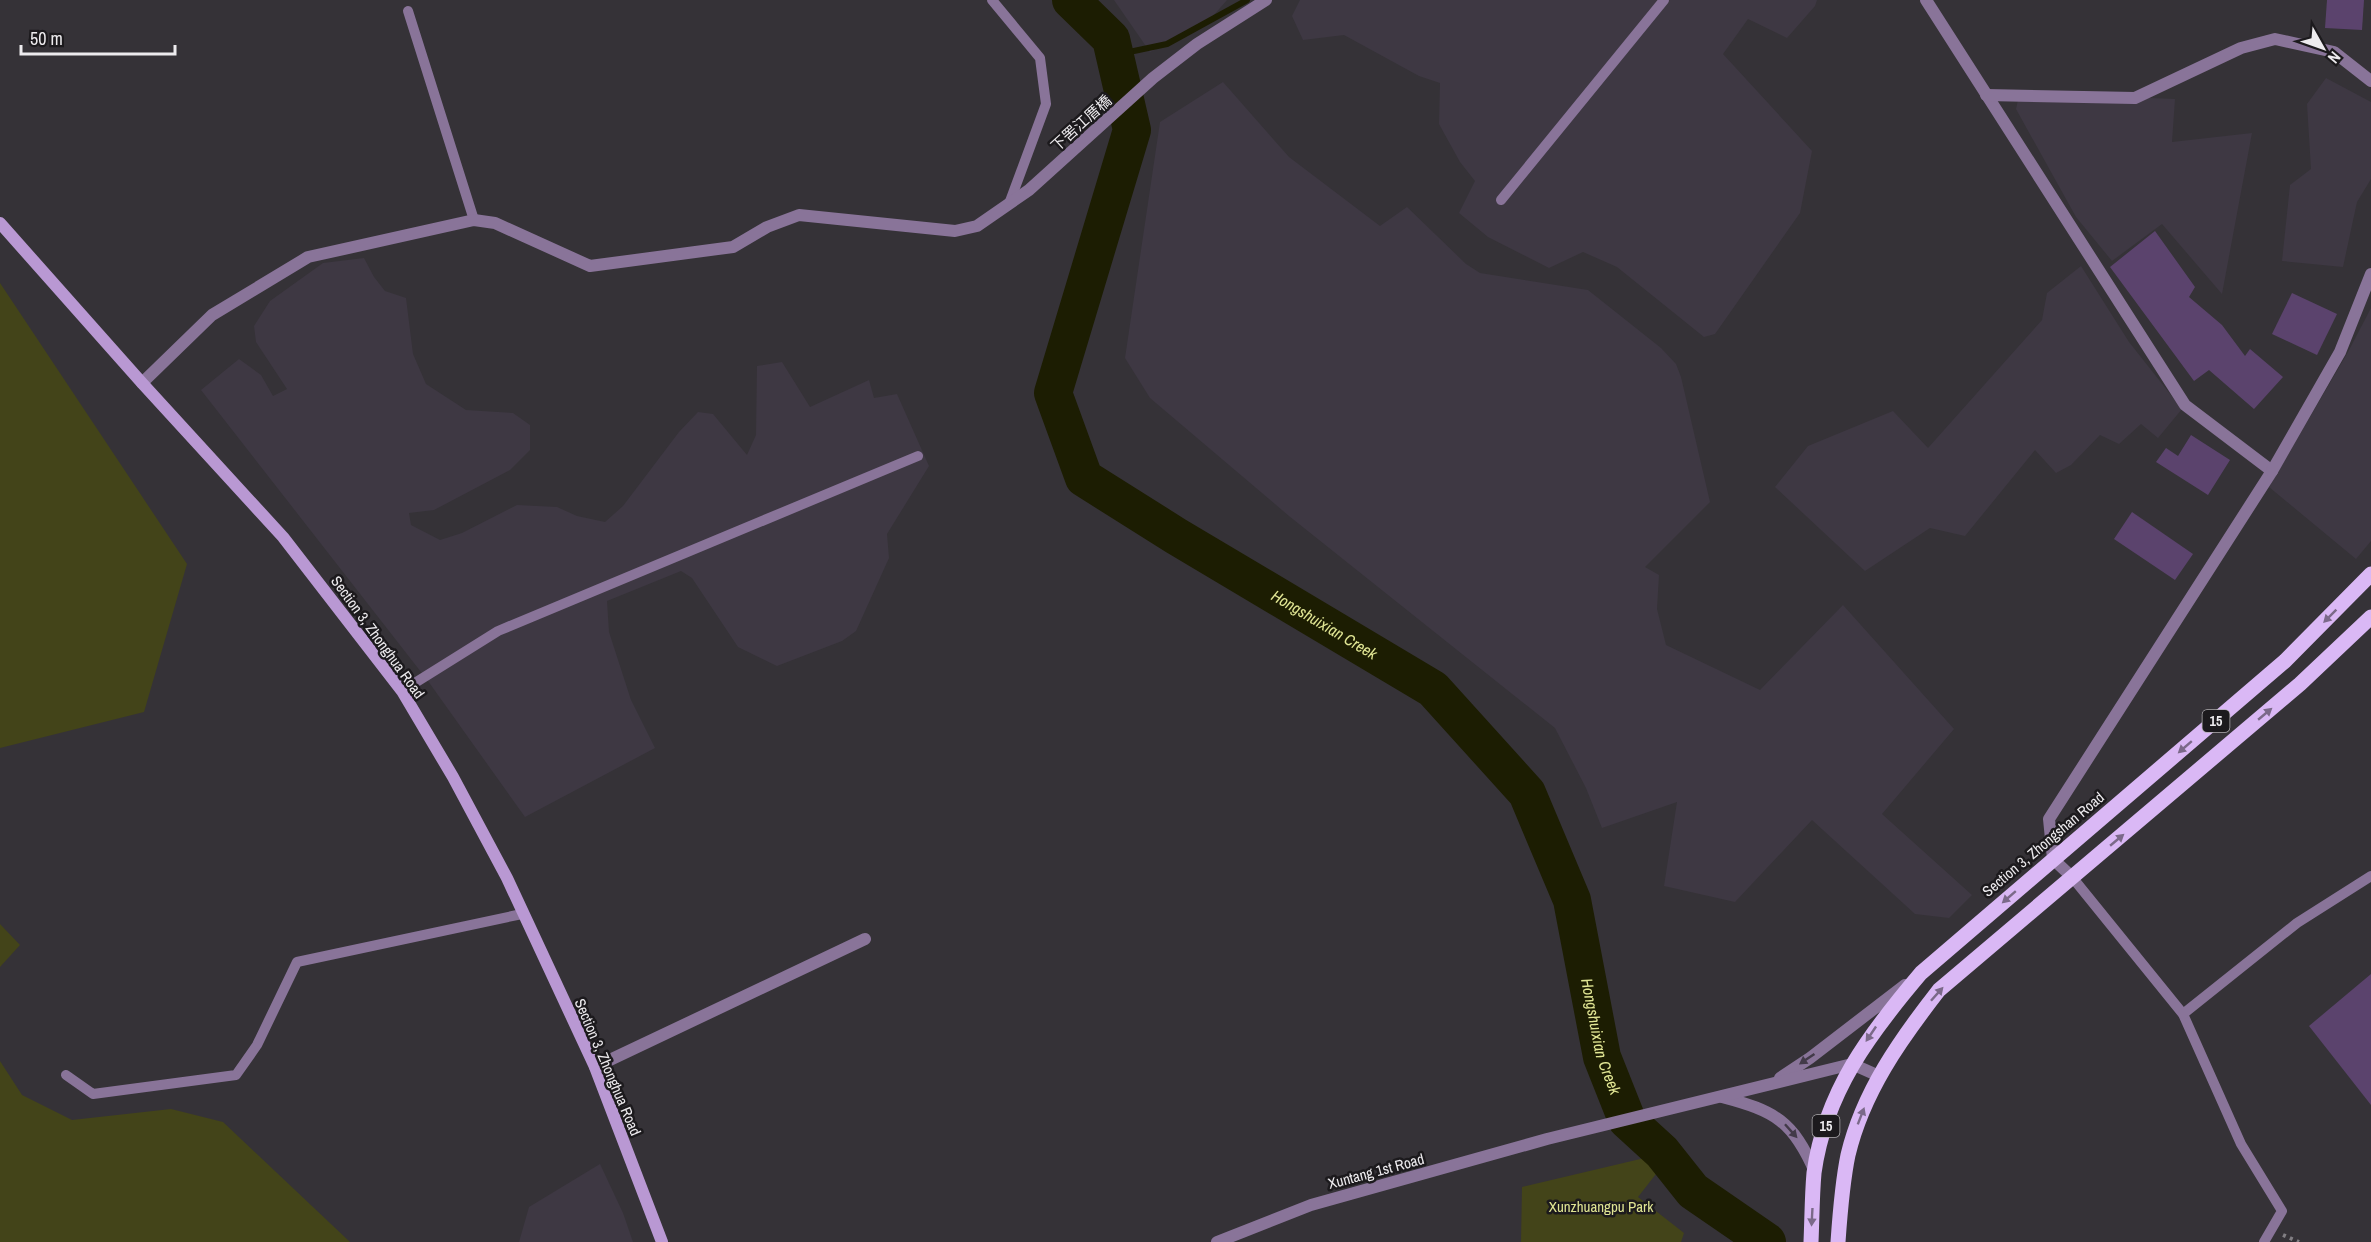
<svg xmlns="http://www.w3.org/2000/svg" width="2371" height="1242" font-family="'Archivo Narrow','Noto Sans TC',sans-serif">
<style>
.built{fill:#3e3843}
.green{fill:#434419}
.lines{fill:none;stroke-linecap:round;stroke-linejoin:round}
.stream{stroke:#1c1d02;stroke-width:6}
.river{stroke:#1c1d02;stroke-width:38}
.building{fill:#5b436d}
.path{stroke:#817e83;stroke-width:4;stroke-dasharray:3 4.5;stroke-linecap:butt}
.service{stroke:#897499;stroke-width:10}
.minor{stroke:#897499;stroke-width:12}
.tertiary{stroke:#897499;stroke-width:12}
.secondary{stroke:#b998d3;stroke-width:12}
.primary{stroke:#dab8f5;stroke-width:15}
.oneway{fill:#7b6989}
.oneway2{fill:#423a48}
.labels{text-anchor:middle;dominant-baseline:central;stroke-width:5;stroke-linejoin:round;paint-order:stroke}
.shield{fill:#1c1a1d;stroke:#aeacaf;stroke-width:1.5}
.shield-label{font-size:14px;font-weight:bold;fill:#edebee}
.street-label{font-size:15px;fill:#edebee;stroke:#1c1a1d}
.park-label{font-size:15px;fill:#e0e593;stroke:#1c1a1d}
.water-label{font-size:16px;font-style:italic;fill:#e1e694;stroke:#1c1a1d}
</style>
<rect width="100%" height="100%" fill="#353237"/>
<g class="built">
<polygon points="1114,0 1227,0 1206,24 1150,52"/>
<polygon points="1300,0 1817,0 1815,6 1787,38 1748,19 1723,54 1812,151 1800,213 1715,334 1704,337 1617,267 1583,252 1549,268 1488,237 1459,213 1475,181 1460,162 1439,124 1440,83 1419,76 1344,35 1303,40 1292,16"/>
<polygon points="2326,78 2371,102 2371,179 2357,202 2343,267 2282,261 2290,185 2311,169 2307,104"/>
<polygon points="1223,82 1289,157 1380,226 1407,207 1466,264 1480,273 1588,290 1661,348 1676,364 1681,377 1710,502 1645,567 1659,575 1657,609 1666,645 1760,690 1843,605 1954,729 1882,814 1972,895 1949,918 1915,914 1812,820 1735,902 1664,886 1677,802 1602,828 1586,788 1555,728 1289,516 1150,398 1125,358 1160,122"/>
<polygon points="2026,93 2175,99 2172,142 2252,133 2222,294 2162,224 2112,261 2076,217 2016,109 2018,100"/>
<polygon points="364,258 374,277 385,291 406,298 413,354 426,384 466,410 513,413 530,425 530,450 510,470 434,510 409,513 411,525 440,540 462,533 517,505 557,507 577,516 605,522 623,506 679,432 698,412 713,414 747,455 756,435 757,366 782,362 810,407 869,380 874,398 897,394 929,466 887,534 889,558 856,631 842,641 777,666 738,647 692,578 681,571 607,601 609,632 631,700 655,748 525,817 428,681 201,390 239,359 261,375 273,396 287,389 256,342 254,326 270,301 323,263"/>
<polygon points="2081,266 2129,342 2182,409 2158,438 2141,424 2119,444 2100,435 2071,465 2056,473 2035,450 1965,536 1930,528 1865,571 1775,487 1808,446 1893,411 1928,448 2042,320 2047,293"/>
<polygon points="2371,308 2371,541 2356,559 2269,487 2348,352"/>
<polygon points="600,1164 623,1213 633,1242 519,1242 529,1207"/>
</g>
<g class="green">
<polygon points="0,283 187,564 144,712 0,748"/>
<polygon points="0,924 20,945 0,967"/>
<polygon points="0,1061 22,1095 72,1120 171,1109 223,1122 350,1242 0,1242"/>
<polygon points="1653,1156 1663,1165 1638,1197 1684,1233 1681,1242 1521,1242 1522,1187"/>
</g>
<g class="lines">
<polyline class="stream" points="1115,55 1167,44 1247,0"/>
<path class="river" id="s1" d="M1071,0L1111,39L1132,130L1053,393L1084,478L1176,536L1433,689L1527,793L1572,900L1602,1057L1627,1120L1662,1152L1693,1191L1767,1242"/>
</g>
<g class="building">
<polygon points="2327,0 2364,0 2362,30 2325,28"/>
<polygon points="2155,231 2195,287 2189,297 2222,325 2245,356 2250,349 2283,377 2254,409 2209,370 2194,381 2110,267"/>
<polygon points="2292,293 2337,314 2317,355 2272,334"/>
<polygon points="2191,435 2230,460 2208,495 2156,462 2166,448 2178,456"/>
<polygon points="2132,512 2193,554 2175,580 2114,539"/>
<polygon points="2371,974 2371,1105 2309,1026"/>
</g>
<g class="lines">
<polyline class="path" points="2283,1235 2299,1242"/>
<g class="service">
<polyline points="992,0 1040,58 1046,104 1009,204"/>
<polyline points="408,11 474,220"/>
<polyline points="1501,200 1664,0"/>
<polyline points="402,691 498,631 918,456"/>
<polyline points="2072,877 2183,1014 2241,1144 2282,1211 2264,1242"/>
<polyline points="2183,1014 2297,923 2371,876"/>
<polyline points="66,1075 93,1094 236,1075 257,1045 297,962 522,914"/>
</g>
<g class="minor">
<polyline points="1926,0 2185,405 2272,471 2049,819 2053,859 2072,877"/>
<polyline points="1986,95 2135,98 2241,48 2275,39 2334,52 2371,81"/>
<polyline points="142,383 212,315 308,257 474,220 495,223 590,266 733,247 767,227 799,215 955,231 977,226 1029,190 1153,78 1197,44 1266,0"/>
<polyline points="2272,471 2340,352 2371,274"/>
<polyline points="595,1067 865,939"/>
</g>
<g class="tertiary">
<polyline points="1780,1078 1810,1058 1905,985"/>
<path d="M1722,1097C1775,1111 1793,1121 1815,1172"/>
<polyline points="1217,1242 1311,1205 1547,1139 1852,1064 1879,1076"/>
</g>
<polyline class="secondary" points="0,223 142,383 283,537 402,691 453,777 507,878 595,1067 662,1242"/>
<g class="primary">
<path d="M1811,1242C1812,1219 1812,1196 1814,1173C1825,1092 1870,1033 1921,973L2285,661L2371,574"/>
<path d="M1838,1242C1840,1213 1842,1184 1848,1155C1863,1092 1900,1040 1939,990L2300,684L2371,617"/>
</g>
</g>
<defs><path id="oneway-solid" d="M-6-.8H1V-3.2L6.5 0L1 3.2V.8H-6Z" transform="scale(1.5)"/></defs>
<g class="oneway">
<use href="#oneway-solid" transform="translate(2330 616) rotate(135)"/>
<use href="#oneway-solid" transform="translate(2265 714) rotate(-40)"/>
<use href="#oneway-solid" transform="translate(2185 747) rotate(139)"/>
<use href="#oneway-solid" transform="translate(2117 840) rotate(-40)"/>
<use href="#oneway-solid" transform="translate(2009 897) rotate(139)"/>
<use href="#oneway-solid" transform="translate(1937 994) rotate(-48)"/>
<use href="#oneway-solid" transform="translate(1871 1034) rotate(124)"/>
<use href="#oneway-solid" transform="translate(1861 1116) rotate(-69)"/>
<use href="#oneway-solid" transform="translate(1812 1217) rotate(93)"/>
</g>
<g class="oneway2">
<use href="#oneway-solid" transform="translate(1807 1059) rotate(146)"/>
<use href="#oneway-solid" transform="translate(1791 1131) rotate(48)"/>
</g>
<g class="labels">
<g class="shield">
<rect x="2202.5" y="710" width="27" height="22" rx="4.5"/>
<rect x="1812.5" y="1115" width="27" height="22" rx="4.5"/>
</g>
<g class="shield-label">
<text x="2216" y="721">15</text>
<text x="1826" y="1126">15</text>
</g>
<g class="street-label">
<text transform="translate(1081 123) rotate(-42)">下罟江厝橋</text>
<text transform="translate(378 637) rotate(54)">Section 3, Zhonghua Road</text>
<text transform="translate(2043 844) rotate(-40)">Section 3, Zhongshan Road</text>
<text transform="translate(608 1067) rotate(67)">Section 3, Zhonghua Road</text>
<text transform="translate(1376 1171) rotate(-15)">Xuntang 1st Road</text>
</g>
<g class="park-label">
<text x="1601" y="1206">Xunzhuangpu Park</text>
</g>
<g class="water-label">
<text stroke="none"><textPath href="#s1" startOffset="796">Hongshuixian Creek</textPath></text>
<text stroke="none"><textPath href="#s1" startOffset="1318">Hongshuixian Creek</textPath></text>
</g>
</g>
<g transform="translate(2323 48) rotate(130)" stroke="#1c1a1d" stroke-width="4.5" paint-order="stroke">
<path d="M0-4.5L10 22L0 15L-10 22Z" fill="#edebee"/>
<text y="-9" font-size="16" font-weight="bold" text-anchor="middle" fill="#edebee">N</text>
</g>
<path d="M21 45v9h154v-9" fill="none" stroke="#edebee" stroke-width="3"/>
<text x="30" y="45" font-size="18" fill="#edebee" stroke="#1c1a1d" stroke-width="4.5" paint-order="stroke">50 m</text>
</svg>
